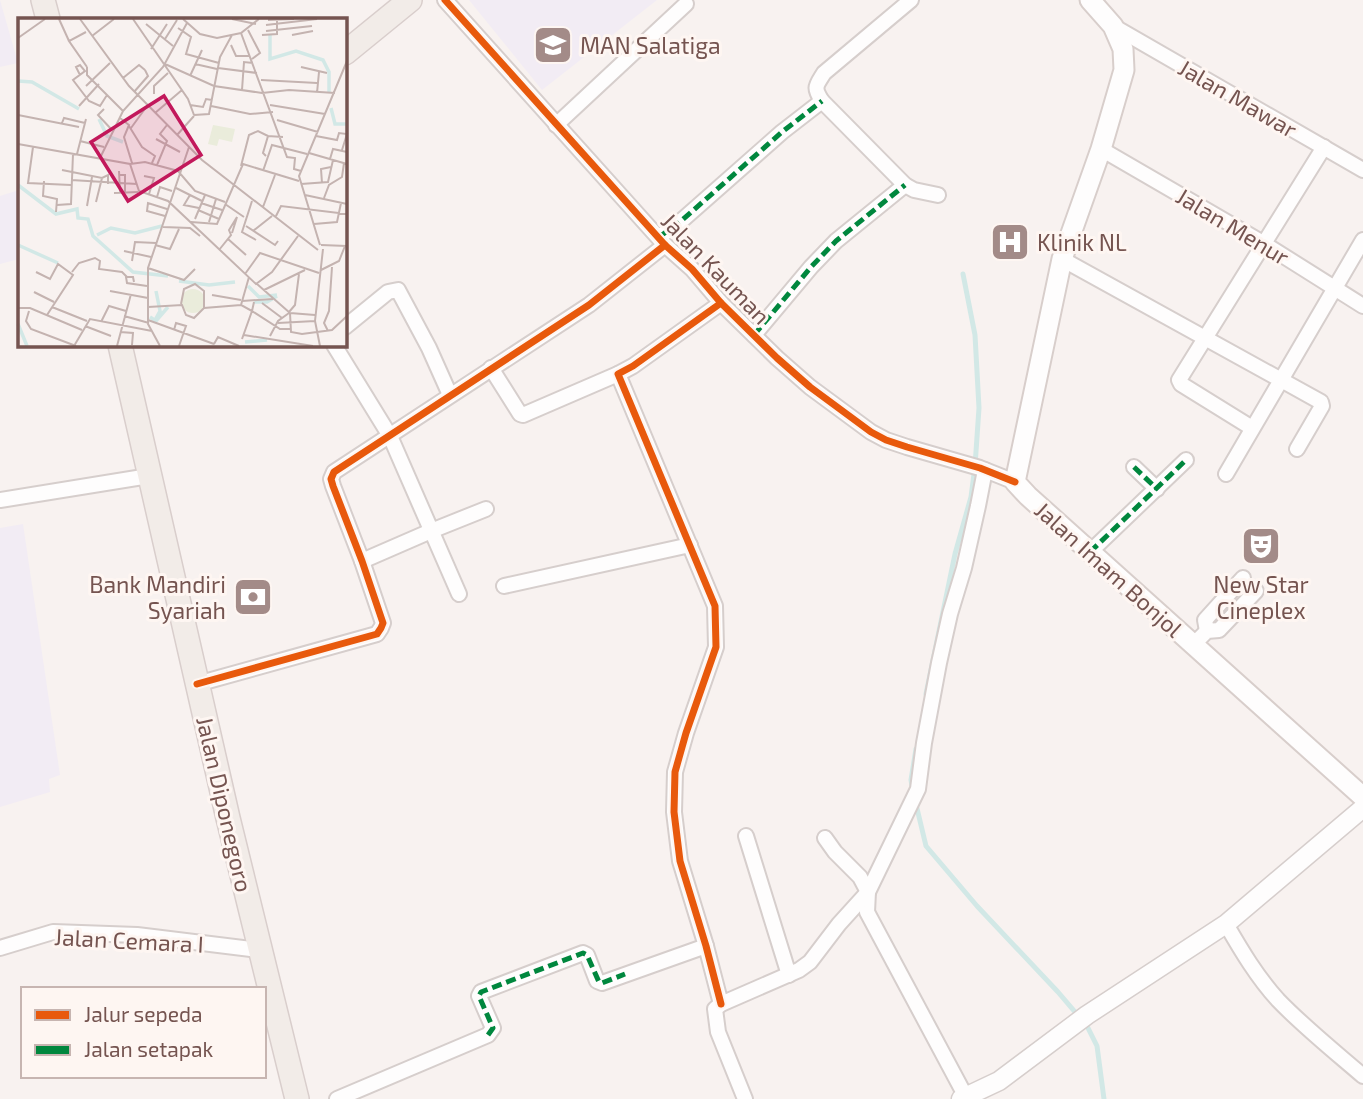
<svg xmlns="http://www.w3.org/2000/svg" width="1363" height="1099" font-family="'Exo 2',sans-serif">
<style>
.education{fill:#f2ecf4}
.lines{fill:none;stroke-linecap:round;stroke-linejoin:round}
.stream{stroke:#d2e8e6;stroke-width:5}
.minor-casing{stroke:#d6cecc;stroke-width:18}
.tertiary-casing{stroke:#d6cecc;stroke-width:21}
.secondary-casing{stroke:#d8cecb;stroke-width:23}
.primary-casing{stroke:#d9cecc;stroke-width:26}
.minor{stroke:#fefdfd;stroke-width:14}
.tertiary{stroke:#fefdfd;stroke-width:18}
.secondary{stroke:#fefdfd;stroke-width:19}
.primary{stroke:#f2ece8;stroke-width:23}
.quiet{stroke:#00873e;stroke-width:5;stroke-dasharray:10 5;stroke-linecap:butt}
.cycleway-casing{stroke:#fef6f2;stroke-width:11}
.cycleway{stroke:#e8590c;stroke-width:7}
.labels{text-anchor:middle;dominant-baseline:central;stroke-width:6;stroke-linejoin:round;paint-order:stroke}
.poi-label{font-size:23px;fill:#755450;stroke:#fef6f2;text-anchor:start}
.street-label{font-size:23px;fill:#755450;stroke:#fef6f2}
.inset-river{fill:none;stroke:#d2e8e6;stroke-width:3.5}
.inset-road{fill:none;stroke:#c4b3b0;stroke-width:2}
.view{fill:#c2185b;fill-opacity:0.15;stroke:#c2185b;stroke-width:3.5}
.inset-edge{fill:none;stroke:#755450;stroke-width:3.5}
</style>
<rect width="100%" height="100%" fill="#f8f2f0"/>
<g class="education">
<polygon points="0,0 18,63 0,67"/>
<polygon points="469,0 657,0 542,90"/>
<polygon points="19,190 19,259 0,264 0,196"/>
<polygon points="23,524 60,775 49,779 50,792 0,807 0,528"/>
</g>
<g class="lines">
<g class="stream">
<polyline points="926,694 955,554 971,497 975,466 979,408 975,335 963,274"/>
<polyline points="913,791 911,780 916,749"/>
<polyline points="915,800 926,846 977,906 1058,992 1087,1026 1097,1046 1104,1099"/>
</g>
<g class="minor-casing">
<g id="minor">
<polyline points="445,0 665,245 692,269 721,303 777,358 810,387 871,432 886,440 907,447 980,468 1015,482"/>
<path d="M911,0L824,73C816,86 813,87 822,101L905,185L914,190L938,195"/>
<polyline points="1113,26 1363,170"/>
<polyline points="556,125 686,4"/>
<polyline points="1101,149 1263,243 1363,306"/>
<polyline points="659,237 680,222 782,132 822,101"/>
<polyline points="1062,259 1321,402 1322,406 1297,449"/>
<polyline points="345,327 388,292 398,290 429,348 450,395"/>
<polyline points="754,335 811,267 836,241 905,185"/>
<polyline points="334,345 390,436 459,594"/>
<polyline points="491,368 520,414 523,415 618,374"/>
<polyline points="1252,428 1181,384 1179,380 1324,147"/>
<polyline points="1134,467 1157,489"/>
<polyline points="1226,474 1363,240"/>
<polyline points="0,500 149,476"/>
<polyline points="1090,552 1186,460"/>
<polyline points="362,561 431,531 486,509"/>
<polyline points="504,586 690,545"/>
<polyline points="1207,631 1205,620 1243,578"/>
<polyline points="1194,644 1207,631 1219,630 1256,591"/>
<polyline points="197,684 377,634 381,628 383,623 362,561 333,486 331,479 334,472 589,305 665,245"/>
<polyline points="746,836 789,975"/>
<polyline points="825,838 835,852 860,877 868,892 867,912 966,1097"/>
<path d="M1226,924C1241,950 1257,977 1278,1000C1304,1027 1334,1051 1363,1076"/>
<polyline points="0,948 53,932 137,935 259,950"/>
<polyline points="721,1004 706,946 680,861 674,812 675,772 686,733 716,647 715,606 618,374 633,366 721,303"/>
<polyline points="337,1099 488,1035 493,1028 479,996 481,992 583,953 587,955 597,981 602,983 706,946"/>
<polyline points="745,1099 718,1032 715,1009 721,1004 799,970 810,962 839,924 868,892 918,789 924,743 939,663 950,614 964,568 978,506 985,470"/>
</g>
</g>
<g class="tertiary-casing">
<polyline id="tertiary" points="961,1099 999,1081 1087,1015 1226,924 1363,808"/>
</g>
<g class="secondary-casing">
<polyline id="secondary" points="1090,0 1113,26 1123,49 1124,70 1101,149 1062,259 1015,482 1028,496 1363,797"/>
</g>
<g class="primary-casing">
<g id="primary">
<polyline points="43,0 48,19"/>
<polyline points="345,53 410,0"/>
<polyline points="120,345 228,818 297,1099"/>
</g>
</g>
<use href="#minor" class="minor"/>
<use href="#tertiary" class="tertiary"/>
<use href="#secondary" class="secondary"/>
<use href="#primary" class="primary"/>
<g class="quiet">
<polyline points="659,237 680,222 782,132 822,101"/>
<polyline points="754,335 811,267 836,241 905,185"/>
<polyline points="1134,467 1157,489"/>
<polyline points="1090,552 1186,460"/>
<polyline points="488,1035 493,1028 479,996 481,992 583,953 587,955 599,982 602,983 625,974"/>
</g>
<g class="cycleway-casing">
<g id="cycleway">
<polyline points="445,0 665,245 692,269 721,303 777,358 810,387 871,432 886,440 907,447 980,468 1015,482"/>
<polyline points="197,684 377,634 381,628 383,623 362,561 333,486 331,479 334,472 589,305 665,245"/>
<polyline points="721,1004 706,946 680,861 674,812 675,772 686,733 716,647 715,606 618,374 633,366 721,303"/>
</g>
</g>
<use href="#cycleway" class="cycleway"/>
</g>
<defs>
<g id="school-square" transform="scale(2.0125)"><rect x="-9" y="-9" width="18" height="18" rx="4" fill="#a38b88" stroke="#fef6f2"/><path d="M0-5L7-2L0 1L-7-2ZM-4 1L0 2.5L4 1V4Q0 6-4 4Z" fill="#fff"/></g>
<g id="hospital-square" transform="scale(2.0125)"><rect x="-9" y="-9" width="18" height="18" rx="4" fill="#a38b88" stroke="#fef6f2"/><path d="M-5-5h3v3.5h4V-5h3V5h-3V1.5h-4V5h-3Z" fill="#fff"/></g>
<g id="theatre-square" transform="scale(2.0125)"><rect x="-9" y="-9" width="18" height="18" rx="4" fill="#a38b88" stroke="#fef6f2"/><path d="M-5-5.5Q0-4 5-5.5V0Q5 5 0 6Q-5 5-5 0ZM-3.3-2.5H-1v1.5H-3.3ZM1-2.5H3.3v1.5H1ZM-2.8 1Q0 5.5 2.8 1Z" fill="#fff"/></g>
<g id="bank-square" transform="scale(2.0125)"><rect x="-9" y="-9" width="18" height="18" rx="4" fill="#a38b88" stroke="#fef6f2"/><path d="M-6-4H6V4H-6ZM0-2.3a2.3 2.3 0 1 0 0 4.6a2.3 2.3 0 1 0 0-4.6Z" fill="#fff"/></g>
</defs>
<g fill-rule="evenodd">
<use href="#school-square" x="553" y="45"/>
<use href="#hospital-square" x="1010" y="242"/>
<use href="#theatre-square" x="1261" y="546"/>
<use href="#bank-square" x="253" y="597"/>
</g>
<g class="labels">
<g class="poi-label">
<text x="580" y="45">MAN Salatiga</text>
<text x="1037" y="242">Klinik NL</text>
<text x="226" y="584" text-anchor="end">Bank Mandiri<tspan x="226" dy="26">Syariah</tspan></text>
<text x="1261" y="584" text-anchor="middle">New Star<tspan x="1261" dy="26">Cineplex</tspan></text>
</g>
<g class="street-label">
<text transform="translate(1238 98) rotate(30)">Jalan Mawar</text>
<text transform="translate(1233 226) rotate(31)">Jalan Menur</text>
<text transform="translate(716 268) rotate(46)">Jalan Kauman</text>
<text transform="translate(1109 569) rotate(42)">Jalan Imam Bonjol</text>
<text transform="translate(225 804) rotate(77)">Jalan Diponegoro</text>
<text transform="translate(129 940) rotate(3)">Jalan Cemara I</text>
</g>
</g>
<g transform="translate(18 18)">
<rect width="329" height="329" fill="#f8f2f0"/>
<path d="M195,107L217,111L214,124L201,121L199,128L190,126ZM163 283a12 12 0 1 1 24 0a12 12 0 1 1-24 0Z" fill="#eaecdb"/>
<path class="inset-river" d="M252,17V41L278,33L305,42L311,54V74M0,63L14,64L61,91M313,90L317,106H329M81,101L89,118L105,124M0,167L38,196L59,191L60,200L70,201L75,218L115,254L150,258M79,217L93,210L117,215L144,208M0,227L40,245M161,263L191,267L217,264M230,268L241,279L259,277M236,284H249L259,278M132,299L138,303L150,289M137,302L142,293L138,273M0,306L9,328M227,324L249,322"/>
<path class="inset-road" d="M41,1L51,23M62,1L111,68L184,142L300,232M115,1L170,81L176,97M165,1L182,16L199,20L223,15L241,1M214,1L238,6M250,2L276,1M128,6L155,28M248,7L299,1M160,10L173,19L168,36L201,45M230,12L242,35L234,41M248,13L294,8M68,14L51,23L69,49M223,15L269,139L277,140L276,151L283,153M244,17L259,16V1M274,17L295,13M74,18L96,1M0,20L27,1M147,21L159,2M213,27L218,38H232M133,31L149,6M147,46L196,68L244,75L271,72L317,75M177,46L199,51M69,49V57L105,93M283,49L309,55M200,50L239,55M62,57L58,49L62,47L67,53L55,62L71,83L82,88L89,77M172,58L184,32M105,60L121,47L127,52M243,62L299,65M68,68L92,45M224,72L226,44L235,45M116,74L130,58L127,52M299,75L301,54M136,76V68L150,55M172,87L185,89L188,81L194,82M252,87L307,96M61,88L81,66M193,88L232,96L255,94M86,91L80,97L94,112M137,95L164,72M0,97L61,109M176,97L191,96L202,39L214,17M102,100L111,107L106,119L114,145M259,102L300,114M44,105L46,100L67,105M111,108L124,129L137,138L134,145M113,110L129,88M159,117L176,98M298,118L319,122L321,115L329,116L324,132M138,121L162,134M62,123L86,129M0,126L112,146L121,173L150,183L238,266L254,254L280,218M15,129L10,165L53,167M291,135L329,146M59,136L68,101M248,138L245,135L250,118L265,119M82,140L105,93L145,49L169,5M312,141L315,131L329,134M112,146L127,144L160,153L177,173L207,184M139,147L149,123L142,116L149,107M223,148L231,117L240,113L250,118M44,152L84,160L90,157V166M101,153L102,174M245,153L254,127L289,136M101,157H107V174M126,158L136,160L131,176M53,162L119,166M26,163L25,178L39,181L38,194M304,165L303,151L313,149M283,166L310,164L315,142M158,170L184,183M96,175L120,174M172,177L166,187L181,190M287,177L329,186M139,179L142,169L154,173M306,180L311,167L324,159L326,145M234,183L224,214L238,222M78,184L84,160M183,185L204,192M207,186L226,199M39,187L53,186L55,136M69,188L74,159M245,189L257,157M180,192L201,201M147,198L129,193L130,185L149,191M258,198L263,188L329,196M177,201L187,177M173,204L199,206L225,146L281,163M191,204L198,181M296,206L319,204L323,185M228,208L257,227L260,223M145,209L172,210L182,218M235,213L254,198M210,221L228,237M137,227L152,231L161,211M302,227L281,158L329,43M303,227L329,228M201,232L213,217L211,212L219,199L214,215M106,233L133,239M114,243L117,224L138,225M130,250L166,262L177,251M303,252L321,243L327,228M18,254L32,261L40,246L55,257L29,297M54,254L61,245L77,240L82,243L81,251L104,254L109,259M227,256L242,235L301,255M116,264L115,259H108L109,265L129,268M239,266L272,295M246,272L287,252M92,273L130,280M16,274L36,284M194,277L223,282M224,283L255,281M236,284L234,293L262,311H272M244,285L264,300M163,286L166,271L177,266L186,273V290M34,289L69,303M130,289L164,287L168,297L176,300L186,290L223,287M0,290H12L64,312M11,293L8,303L13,311L58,328M271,294L277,287L281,256M272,295L273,314L284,316L314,312L329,298M272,295L297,297M106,298L131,305M130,302L196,326M83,304L91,288L108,293M260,305L297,303M67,308L93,318M156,312L158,305L168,308L161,328M310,313L306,305L311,293L314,249M102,314L115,315L114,327M226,317L295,328M252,318L260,303L271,295M224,321L234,293L223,287L231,259M196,326L200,319L221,328M56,328L72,301L134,313M99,328L113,276M142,328L130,306V250L171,129M302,328L297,303L305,231"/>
<path class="view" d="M146,78L183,137L110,183L73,124Z"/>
<rect width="329" height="329" class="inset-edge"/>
</g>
<rect x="21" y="987" width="245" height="91" fill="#fef6f2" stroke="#c7b5b1" stroke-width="2"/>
<rect x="35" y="1010" width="35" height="10" fill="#e8590c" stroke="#c7b5b1" stroke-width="2"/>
<text x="84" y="1022" font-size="21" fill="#755450">Jalur sepeda</text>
<rect x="35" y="1045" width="35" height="10" fill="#00873e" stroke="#c7b5b1" stroke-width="2"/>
<text x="84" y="1057" font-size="21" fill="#755450">Jalan setapak</text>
</svg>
